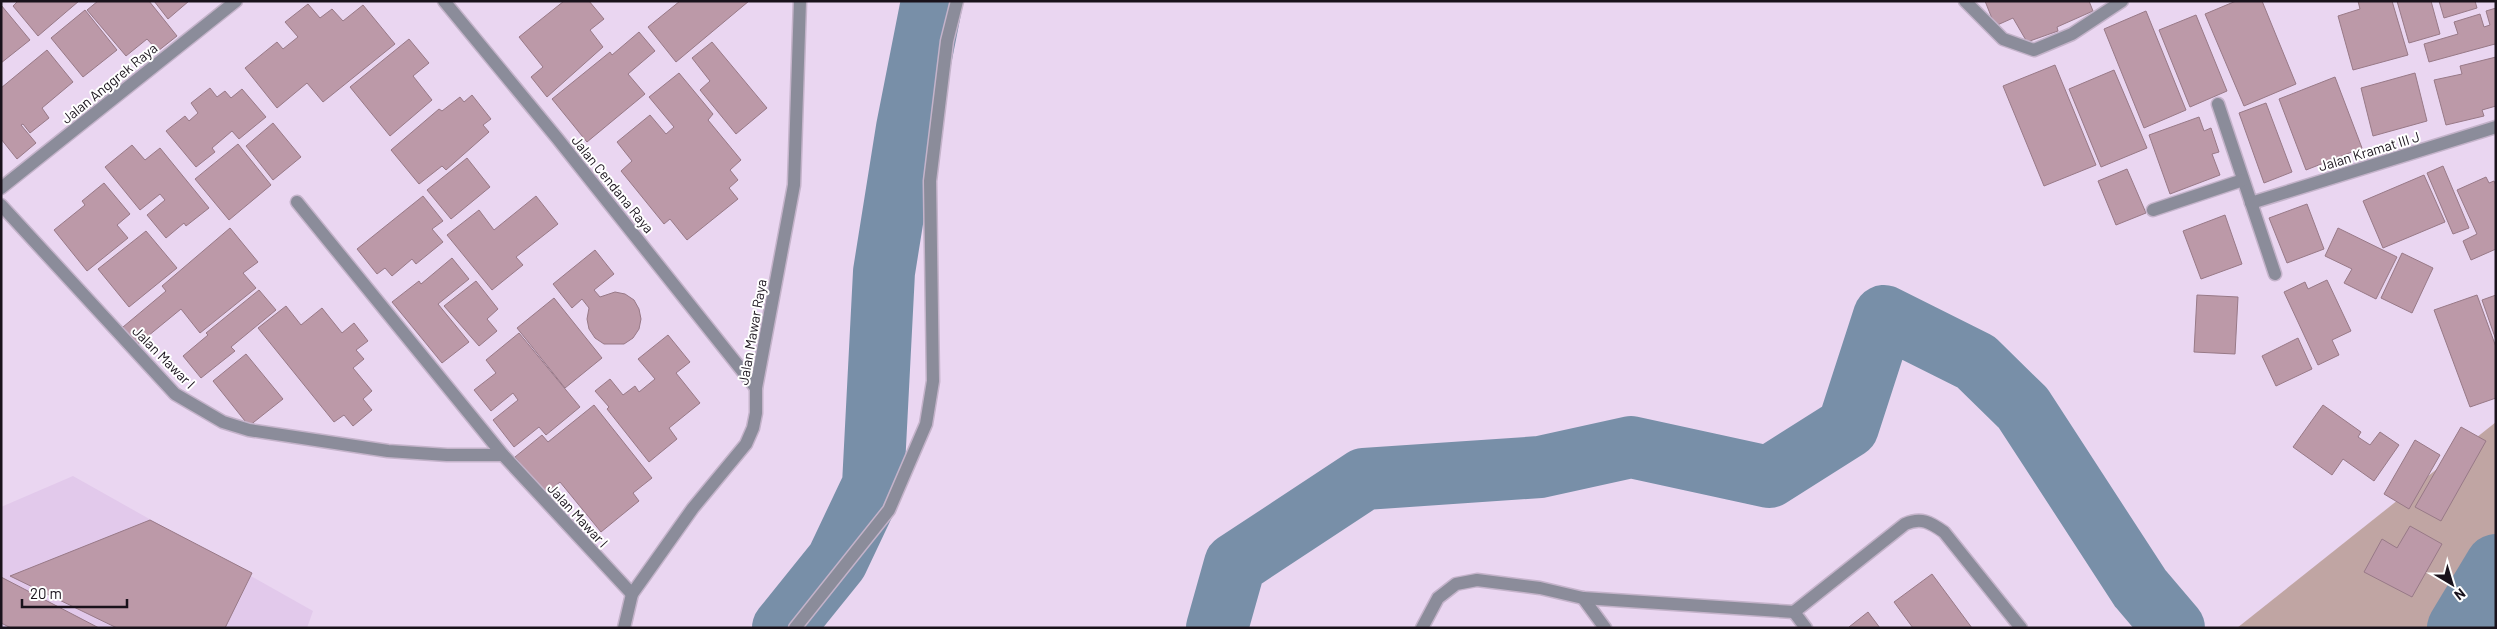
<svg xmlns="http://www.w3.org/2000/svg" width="2497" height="629" font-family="Barlow,sans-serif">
<rect width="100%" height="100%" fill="#ead6f1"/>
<polygon fill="#e2c9eb" points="73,476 313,611 307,628 1,628 1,507"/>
<polygon fill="#c0a5a3" points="2496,422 2496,628 2237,628"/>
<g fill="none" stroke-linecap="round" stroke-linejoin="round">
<g stroke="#788fa8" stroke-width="62">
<polyline points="783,628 837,561 873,485 884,272 907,128 932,1"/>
<polyline points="1217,628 1235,564 1364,479 1540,467 1631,447 1769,477 1848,427 1884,316 1976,362 2023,408 2140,588 2174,628"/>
<polyline points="2458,628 2496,565"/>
</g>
</g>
<g fill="#bc99a8" stroke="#987987">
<polygon points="18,1 79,1 38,36 13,6"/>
<polygon points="98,1 149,1 177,36 158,51 147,39 126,56 87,10"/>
<polygon points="154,1 189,1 168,19"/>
<polygon points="564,1 589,1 604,19 590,30 603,47 547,97 531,77 543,67 519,37"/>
<polygon points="680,1 749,1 676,62 648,27"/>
<polygon points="1985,1 2089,1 2093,11 2057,27 2058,31 2027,42 2013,18 1995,26"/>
<polygon points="2236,1 2262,1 2296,84 2244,106 2205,14"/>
<polygon points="2358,1 2392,1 2408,55 2353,70 2338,16 2360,9"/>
<polygon points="2397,1 2431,1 2440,34 2409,43"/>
<polygon points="2439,1 2475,1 2477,8 2444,18"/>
<polygon points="308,4 320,18 332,9 343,21 363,5 395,44 323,102 307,83 277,108 245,68 277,42 283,49 298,37 285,22"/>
<polygon points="1,5 30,40 1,63"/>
<polygon points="2496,8 2496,48 2495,44 2429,62 2424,44 2458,34 2454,22 2480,14 2484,27 2490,25 2486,11"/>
<polygon points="85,10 117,50 83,77 51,38"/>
<polygon points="2146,11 2186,110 2144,128 2104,29"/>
<polygon points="2196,15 2227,91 2190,107 2159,30"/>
<polygon points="639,32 655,51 628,74 645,94 587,142 552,99 610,52 612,55"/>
<polygon points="409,39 429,63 413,76 432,100 390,136 350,87"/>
<polygon points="712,42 767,108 736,134 700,90 710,81 692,58"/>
<polygon points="47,50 73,82 42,108 49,118 30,133 23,124 21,125 36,143 17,159 1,139 1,88"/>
<polygon points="2496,57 2496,106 2482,110 2484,116 2446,125 2434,80 2462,74 2460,66"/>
<polygon points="2055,65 2096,165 2044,186 2003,86"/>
<polygon points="2114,70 2147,148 2101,167 2069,89"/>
<polygon points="679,73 713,114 708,120 741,160 730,170 738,180 729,188 738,199 687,240 670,219 664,224 621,171 632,161 617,142 650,115 666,134 674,127 649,97"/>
<polygon points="2415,73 2427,121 2373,136 2361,88"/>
<polygon points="2335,77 2362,148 2306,170 2279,99"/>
<polygon points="210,88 217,97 225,91 231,98 242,89 266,117 239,139 232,131 212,148 215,152 196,167 166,131 185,116 189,121 198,113 191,103"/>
<polygon points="472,95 491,119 483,125 489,132 446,170 442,166 419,184 391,150 439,109 442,111 460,97 464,102"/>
<polygon points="2266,103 2292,172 2264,183 2239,113"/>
<polygon points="2199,117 2204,131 2211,128 2219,152 2212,154 2220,175 2170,194 2149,135"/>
<polygon points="273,123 301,157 273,180 246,146"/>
<polygon points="238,144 271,185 229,220 195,179"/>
<polygon points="132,145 145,160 160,148 209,208 186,226 184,223 166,238 147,215 165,200 160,194 140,210 105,167"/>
<polygon points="467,158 490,187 451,219 427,190"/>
<polygon points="2443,166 2469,228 2453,234 2427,173"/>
<polygon points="2127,169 2146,213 2116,225 2098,181"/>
<polygon points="2424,175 2445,222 2383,248 2363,201"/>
<polygon points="2486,177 2489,183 2494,181 2496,186 2496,249 2471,260 2463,241 2477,234 2457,190"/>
<polygon points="104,183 130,214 117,225 128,238 87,271 54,230 85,205 82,201"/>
<polygon points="423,196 443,221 432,229 443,242 416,264 412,259 392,276 385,268 377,274 357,249"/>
<polygon points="536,196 558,224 516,257 523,265 492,290 447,235 479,210 494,230"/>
<polygon points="2307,204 2324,249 2287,263 2269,218"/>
<polygon points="2225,215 2242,264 2201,279 2183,231"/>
<polygon points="230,228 258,262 243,273 256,288 200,333 181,309 137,345 123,327 166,291 162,286"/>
<polygon points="2338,228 2397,257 2376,299 2344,283 2352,269 2325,256"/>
<polygon points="146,231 177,268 129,307 98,269"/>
<polygon points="595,250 614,274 594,290 600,297 615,292 625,294 634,300 639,309 641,319 639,329 633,338 624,344 604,344 595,338 589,329 587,319 589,308 582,299 572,308 553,284"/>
<polygon points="2402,253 2433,268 2412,313 2381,298"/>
<polygon points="452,258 469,279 438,304 469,342 442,363 392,302 419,281 421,284"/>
<polygon points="2327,280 2351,331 2332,340 2339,355 2318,365 2284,292 2305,282 2308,289"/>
<polygon points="476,281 498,309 487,319 497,331 479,346 444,306"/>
<polygon points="259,290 276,310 231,347 235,351 201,378 183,356 208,335 206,333"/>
<polygon points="2197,295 2238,297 2235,354 2194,352"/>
<polygon points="2477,295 2496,347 2496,398 2470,407 2434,310"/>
<polygon points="2496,295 2496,340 2482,300"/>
<polygon points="554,298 602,358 565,388 517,328"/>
<polygon points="286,306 301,325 322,308 342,333 354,323 368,341 356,350 364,359 353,368 372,391 363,399 372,410 353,426 344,415 334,422 258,328"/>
<polygon points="519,333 580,407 546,435 539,427 514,447 493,420 518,400 513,393 491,411 474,390 496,373 486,360"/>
<polygon points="668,335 690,362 676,373 700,403 669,428 677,439 649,462 607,409 609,407 595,391 610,379 623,395 635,386 639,392 655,379 638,359"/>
<polygon points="2298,338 2312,369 2276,386 2262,356"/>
<polygon points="246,354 283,399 249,426 213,381"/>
<polygon points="594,405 652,478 633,493 639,501 601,532 560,482 545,494 515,457 542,435 548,442"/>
<polygon points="2323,405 2361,432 2358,437 2370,445 2380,432 2399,445 2374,481 2343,459 2332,475 2293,447"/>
<polygon points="2461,427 2486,441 2441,521 2415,507"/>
<polygon points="2415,440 2440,455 2409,509 2384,494"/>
<polygon points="150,520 252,573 225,628 117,628 10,576"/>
<polygon points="2410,526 2442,544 2412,597 2364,572 2382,539 2397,548"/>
<polygon points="1932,574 1972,628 1913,628 1894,602"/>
<polygon points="1,577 99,628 11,628 1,623"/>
<polygon points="1868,612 1880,628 1850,628 1849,627"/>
</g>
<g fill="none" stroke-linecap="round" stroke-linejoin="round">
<g stroke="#c4b3ca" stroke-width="15">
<g id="minor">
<polyline points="444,1 557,138 756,388"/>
<polyline points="1965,1 2003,39 2034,50 2072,34 2122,1"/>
<polyline points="2218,104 2275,274"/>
<polyline points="1,188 236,1"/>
<polyline points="297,202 503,455 632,594"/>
<polyline points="2251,203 2496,127"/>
<polyline points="1,205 175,394 223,422 249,430 388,451 447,455 503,455"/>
<polyline points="2153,210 2243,180"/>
<polyline points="1583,598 1605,628"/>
<polyline points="1794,612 1806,628"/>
<polyline points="624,628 632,594 693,508 746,444 753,428 756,413 756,388 794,185 800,1"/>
<polyline points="795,628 889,510 926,424 933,381 930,181 947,41 957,1"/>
<path d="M1422,628L1438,598L1456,584L1477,580L1540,588L1583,598L1794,612L1905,524C1921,517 1930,522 1944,532L2021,628"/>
</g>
</g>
<use href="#minor" stroke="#8b8c9a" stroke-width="12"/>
</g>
<g text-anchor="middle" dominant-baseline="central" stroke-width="4" stroke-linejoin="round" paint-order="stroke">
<g font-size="14" fill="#19121b" stroke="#fff">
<text transform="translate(109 83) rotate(-39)">Jalan Anggrek Raya</text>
<text transform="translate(2369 151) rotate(-17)">Jalan Kramat III J</text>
<text transform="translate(613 184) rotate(51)">Jalan Cendana Raya</text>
<text transform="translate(752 332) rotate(-80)">Jalan Mawar Raya</text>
<text transform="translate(164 357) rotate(45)">Jalan Mawar I</text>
<text transform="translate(578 515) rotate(47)">Jalan Mawar I</text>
</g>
</g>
<rect width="2497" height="629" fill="none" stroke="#19121b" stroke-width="5"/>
<g transform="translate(2452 584) rotate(142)" stroke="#ffffff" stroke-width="4" paint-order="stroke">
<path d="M0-4L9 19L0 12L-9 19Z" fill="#19121b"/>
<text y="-8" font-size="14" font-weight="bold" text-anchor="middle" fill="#19121b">N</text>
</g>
<path d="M22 599v8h105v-8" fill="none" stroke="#19121b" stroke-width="2.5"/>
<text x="30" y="599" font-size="15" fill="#19121b" stroke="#ffffff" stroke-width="4" paint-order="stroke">20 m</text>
</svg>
